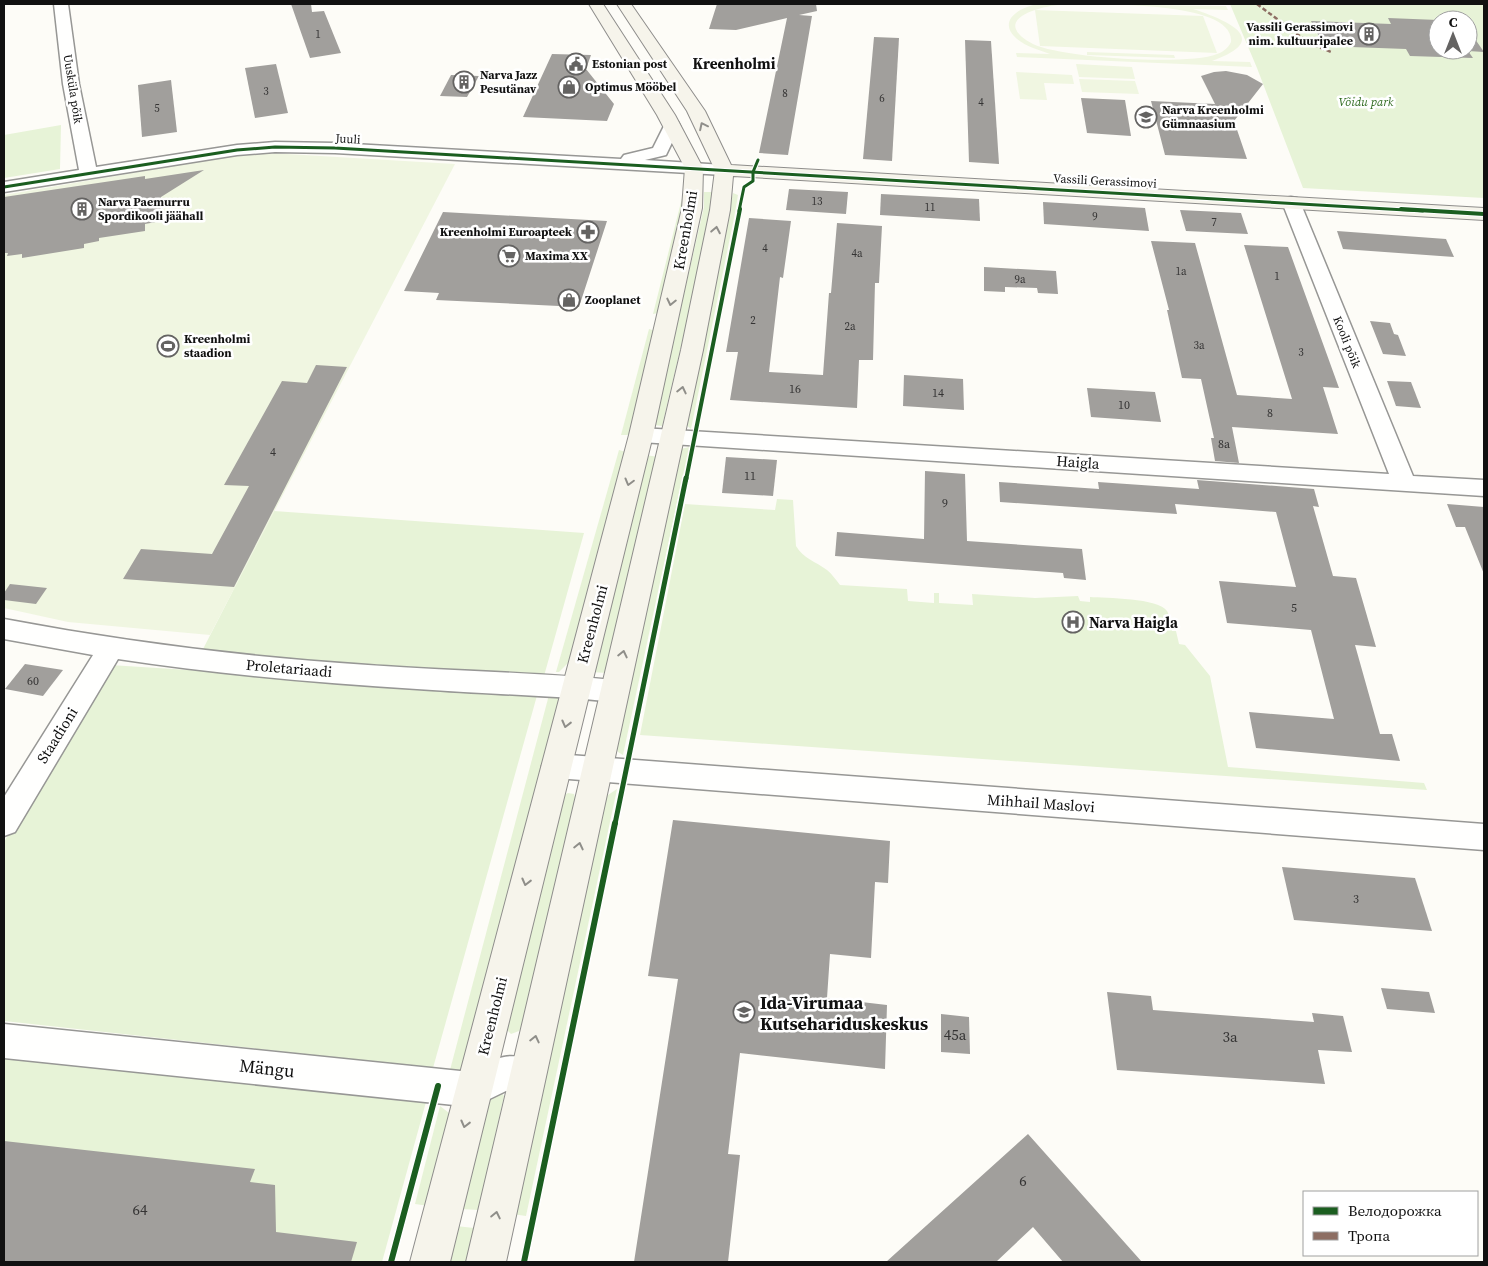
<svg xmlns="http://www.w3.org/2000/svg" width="1488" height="1266" font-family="'Source Serif 4',serif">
<rect width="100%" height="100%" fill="#fdfcf7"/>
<g fill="#e7f3d7" fill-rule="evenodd">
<path d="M1230,4H1484V198L1303,188L1257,68ZM1438,20H1468V50H1438Z"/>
<polygon points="61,125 60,169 4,178 4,135"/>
<polygon points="704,192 713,192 714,207 662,426 654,425 704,207"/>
<polygon points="687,193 658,313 653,314 682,198 684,194"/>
<polygon points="733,193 738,195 734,218 691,429 685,424 685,418"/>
<polygon points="649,329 656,331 629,435 621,435"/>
<polygon points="689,447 623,755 618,752 614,741 681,449"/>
<polygon points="619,450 626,452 570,661 559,672 556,672"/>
<polygon points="645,455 659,457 606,673 592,672"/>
<path d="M777,499L793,500L796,546C804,559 815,561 827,570C832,574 836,580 840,585L907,589L908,601L934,603V593H939V603L973,605L972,594L1035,598L1078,596L1080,601L1090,602V597C1105,598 1159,598 1167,611C1170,616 1170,625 1172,631H1176L1179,644L1185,645L1210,676L1228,767L1424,783L1427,790L640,735L685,504L775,510Z"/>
<polygon points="274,511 584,533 544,676 463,676 202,651"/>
<polygon points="110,665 538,692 433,1068 4,1021 4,842"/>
<polygon points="550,691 560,697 462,1072 450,1070"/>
<polygon points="617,789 526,1216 512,1214 602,799"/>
<polygon points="568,793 574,794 575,798 523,1024 519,1031 511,1034 506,1029 564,795"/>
<polygon points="4,1054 426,1102 382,1262 4,1262"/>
<polygon points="500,1090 504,1096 479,1210 461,1209 487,1096"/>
<polygon points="440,1106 449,1113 448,1127 429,1206 415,1204"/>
<polygon points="456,1226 474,1228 466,1262 448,1262"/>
</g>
<g fill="#f0f6e1">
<path d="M1038,4H1070C1047,4 985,18 1033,44C1061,58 1188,66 1217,54C1223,52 1228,48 1231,42C1235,0 1099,5 1071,4L1226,6L1228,10L1193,9C1226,20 1274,39 1212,61L1250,62L1252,67L1017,57L1016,53L1050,54C1039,50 1027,47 1017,39C996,21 1020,7 1038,4Z"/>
<polygon points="1035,10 1203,16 1217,53 1040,46"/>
<polygon points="1087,52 1174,55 1175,58 1087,55"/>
<polygon points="1076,64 1132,67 1135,79 1079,77"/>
<polygon points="1016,72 1072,75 1074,84 1044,83 1047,100 1020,99"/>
<polygon points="1079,79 1135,81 1139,94 1082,92"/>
<polygon points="270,153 455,164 210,635 68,622 4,608 4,195 238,155"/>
</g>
<g fill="#a19f9c">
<polygon points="291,4 311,4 312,12 324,11 341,53 310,58"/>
<polygon points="717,4 816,4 817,11 799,15 812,16 788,155 759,153 787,18 736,30 709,29"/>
<polygon points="1388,18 1438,20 1438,50 1468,50 1468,29 1484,52 1468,51 1473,58 1410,56 1406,49 1324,46 1311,21 1391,24"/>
<polygon points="874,37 899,38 892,161 863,159"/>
<polygon points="965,40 991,41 999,164 969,162"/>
<polygon points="552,54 591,55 586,69 614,104 607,121 523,117"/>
<polygon points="276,64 288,113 255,118 245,68"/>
<polygon points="1226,71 1247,75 1263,84 1234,121 1247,159 1165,155 1151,101 1215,104 1201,76 1214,72"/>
<polygon points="451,75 479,76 467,97 440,96"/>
<polygon points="171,80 177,132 142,137 138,85"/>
<polygon points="1081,98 1125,100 1131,136 1087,133"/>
<polygon points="204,170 161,197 161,221 145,224 145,231 99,238 99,241 84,244 84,248 22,258 22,254 7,256 8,253 4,253 4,197 145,176 145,179"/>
<polygon points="789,189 848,192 846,214 786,210"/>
<polygon points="881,194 979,199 980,221 880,215"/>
<polygon points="1043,202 1145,208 1149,231 1044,224"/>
<polygon points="1180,210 1241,213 1248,234 1186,231"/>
<polygon points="443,212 607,221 579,307 436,300 439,293 404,291"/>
<polygon points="749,218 791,221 783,278 780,277 769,372 823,375 829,293 831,293 837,223 882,226 879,283 875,283 873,360 859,360 857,408 730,400 738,352 726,352"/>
<polygon points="1337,231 1446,239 1454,257 1343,249"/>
<polygon points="1151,241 1195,243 1237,395 1292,399 1244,245 1288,247 1339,388 1323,387 1338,434 1232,427 1239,463 1215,461 1211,438 1214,438 1201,379 1182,378 1167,310 1169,310"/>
<polygon points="984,267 1056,271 1058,294 1038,293 1037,288 1005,287 1005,292 984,291"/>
<polygon points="1370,321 1390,323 1394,334 1398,335 1406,356 1383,354"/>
<polygon points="316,365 347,367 234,587 123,579 141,549 212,554 249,486 224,485 282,381 307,383"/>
<polygon points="904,375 963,379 964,410 903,406"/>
<polygon points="1387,381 1411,382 1421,408 1396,406"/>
<polygon points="1087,388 1155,392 1161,422 1091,417"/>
<polygon points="726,457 777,460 773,496 722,493"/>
<polygon points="925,471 965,474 967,541 1082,549 1086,580 1064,578 1063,573 835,556 837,532 924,539"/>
<polygon points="1197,480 1314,489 1319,507 1313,506 1333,576 1356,578 1376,647 1355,645 1380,734 1392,734 1400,761 1256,748 1249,712 1334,719 1311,630 1227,623 1219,581 1296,587 1276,512 1175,504 1177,514 1000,502 999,482 1099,489 1098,482 1199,489"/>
<polygon points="1447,504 1484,507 1484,574 1465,527 1456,527"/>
<polygon points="10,584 47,588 36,604 4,600 4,593"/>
<polygon points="25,664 63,670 43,696 5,689"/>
<polygon points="673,820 890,841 888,883 875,882 871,958 830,954 827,998 887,1005 885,1069 740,1053 728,1154 740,1155 728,1262 634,1262 678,979 648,976"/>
<polygon points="1282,867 1415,878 1432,931 1294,920"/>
<polygon points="1381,988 1429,992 1435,1013 1387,1009"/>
<polygon points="1107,992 1151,996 1153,1010 1314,1022 1312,1013 1343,1016 1352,1052 1318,1050 1325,1084 1117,1070"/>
<polygon points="941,1014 969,1017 970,1054 941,1052"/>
<polygon points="1028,1134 1142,1262 1063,1262 1033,1227 996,1262 886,1262"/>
<polygon points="4,1141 255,1169 250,1182 275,1185 276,1232 357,1242 351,1262 4,1262"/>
</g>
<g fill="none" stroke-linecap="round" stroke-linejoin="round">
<g stroke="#979795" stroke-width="3">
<g id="street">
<polygon points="54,4 68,4 79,84 96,167 237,145 275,142 335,143 621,159 624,155 653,148 666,122 678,122 680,126 666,155 645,160 724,165 730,166 733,170 730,174 724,175 335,153 275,152 237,155 4,192 4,182 79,170 63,84"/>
<polygon points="1291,197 1297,198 1300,202 1413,476 1484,480 1484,496 641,442 633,440 630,435 633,430 641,428 1389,474 1282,202 1285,198"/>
<path d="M4,619C125,642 246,657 368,665C450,671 532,672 614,680L624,683L628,691L624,699L614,702C548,695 483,694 417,689C317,683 217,674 118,659L15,832L4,836V797L93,655L4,639Z"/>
<polygon points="556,754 1484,824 1484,850 556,778 546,774 542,766 546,758"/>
<path d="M4,1024L470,1072C497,1057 509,1050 539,1063L544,1075L539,1087L527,1092L506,1091L473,1107L4,1058Z"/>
</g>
</g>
<g stroke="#8e8d8b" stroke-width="2">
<g id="secondary">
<polygon points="589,4 603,4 675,115 703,168 702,208 653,435 450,1262 410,1262 629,435 682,208 685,168 657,115"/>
<polygon points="617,4 631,4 705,111 731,165 1484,208 1484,220 733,176 730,210 703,350 506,1262 466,1262 681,350 710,210 715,170 687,111"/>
</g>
</g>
<use href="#street" fill="#fffffe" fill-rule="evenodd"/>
<use href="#secondary" fill="#f6f4eb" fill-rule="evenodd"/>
<polyline stroke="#8d6e63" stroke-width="2.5" stroke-dasharray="4.5 2.5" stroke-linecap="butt" points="1257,4 1309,43 1331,52"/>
<g stroke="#fff" stroke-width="5">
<g id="cycleway-far3">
<polyline points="4,187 237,150 275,147 335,148 1423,211"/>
<polyline points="739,211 744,187 753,181 753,172 758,160"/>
</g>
</g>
<g stroke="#fff" stroke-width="6">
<g id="cycleway-far2">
<polyline points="1401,209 1484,214"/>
<polyline points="686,480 740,209"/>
</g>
</g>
<g stroke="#fff" stroke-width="8">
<polyline id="cycleway-far1" points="615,824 686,478"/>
</g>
<g stroke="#fff" stroke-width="9">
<g id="cycleway">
<polyline points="391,1262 438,1086"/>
<polyline points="524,1262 615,823"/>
</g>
</g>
<use href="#cycleway-far3" stroke="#1b5e20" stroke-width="3"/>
<use href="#cycleway-far2" stroke="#1b5e20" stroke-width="4"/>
<use href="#cycleway-far1" stroke="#1b5e20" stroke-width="5"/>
<use href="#cycleway" stroke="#1b5e20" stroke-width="6"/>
</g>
<defs><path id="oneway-chevron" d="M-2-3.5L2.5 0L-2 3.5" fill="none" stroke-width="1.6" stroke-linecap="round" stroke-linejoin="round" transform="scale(1.25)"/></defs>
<g stroke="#8f8e89">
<use href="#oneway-chevron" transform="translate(703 126) rotate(-116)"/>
<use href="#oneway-chevron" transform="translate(716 230) rotate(-79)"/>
<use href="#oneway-chevron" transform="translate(671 302) rotate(103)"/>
<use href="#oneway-chevron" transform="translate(682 390) rotate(-77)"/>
<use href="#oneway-chevron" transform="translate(629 482) rotate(105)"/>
<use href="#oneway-chevron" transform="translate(623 654) rotate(-77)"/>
<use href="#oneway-chevron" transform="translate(566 724) rotate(104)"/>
<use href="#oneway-chevron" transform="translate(579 846) rotate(-77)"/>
<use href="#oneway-chevron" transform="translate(526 882) rotate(104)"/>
<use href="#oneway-chevron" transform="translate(535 1039) rotate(-77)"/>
<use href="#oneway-chevron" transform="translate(465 1124) rotate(104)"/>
<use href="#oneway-chevron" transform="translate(496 1215) rotate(-78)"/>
</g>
<defs>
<g id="building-ring" transform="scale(1.125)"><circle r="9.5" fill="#fff" stroke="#646362" stroke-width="1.5"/><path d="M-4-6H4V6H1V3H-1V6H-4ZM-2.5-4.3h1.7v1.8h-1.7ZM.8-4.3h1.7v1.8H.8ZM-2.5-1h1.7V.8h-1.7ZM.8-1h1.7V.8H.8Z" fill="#646362"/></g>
<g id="civic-ring" transform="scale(1.125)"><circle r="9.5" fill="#fff" stroke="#646362" stroke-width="1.5"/><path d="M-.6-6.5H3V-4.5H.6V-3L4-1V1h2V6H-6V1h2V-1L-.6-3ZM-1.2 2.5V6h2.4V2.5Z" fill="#646362"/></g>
<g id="shop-ring" transform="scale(1.125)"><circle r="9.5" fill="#fff" stroke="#646362" stroke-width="1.5"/><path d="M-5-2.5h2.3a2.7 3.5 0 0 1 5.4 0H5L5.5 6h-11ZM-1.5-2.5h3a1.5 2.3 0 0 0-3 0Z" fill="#646362"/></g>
<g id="school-ring" transform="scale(1.125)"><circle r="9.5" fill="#fff" stroke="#646362" stroke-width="1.5"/><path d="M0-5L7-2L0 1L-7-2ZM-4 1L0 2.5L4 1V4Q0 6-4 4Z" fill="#646362"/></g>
<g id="pharmacy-ring" transform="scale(1.125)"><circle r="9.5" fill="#fff" stroke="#646362" stroke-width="1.5"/><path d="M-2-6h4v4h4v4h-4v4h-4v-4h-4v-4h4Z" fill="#646362"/></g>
<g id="supermarket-ring" transform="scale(1.125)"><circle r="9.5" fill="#fff" stroke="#646362" stroke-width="1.5"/><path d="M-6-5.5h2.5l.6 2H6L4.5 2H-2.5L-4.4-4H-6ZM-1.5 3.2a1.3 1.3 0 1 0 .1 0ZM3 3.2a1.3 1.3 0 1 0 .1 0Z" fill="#646362"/></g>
<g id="stadium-ring" transform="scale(1.125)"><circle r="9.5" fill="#fff" stroke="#646362" stroke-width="1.5"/><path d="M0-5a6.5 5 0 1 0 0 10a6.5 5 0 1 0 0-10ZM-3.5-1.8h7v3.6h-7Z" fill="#646362"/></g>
<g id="hospital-ring" transform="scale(1.125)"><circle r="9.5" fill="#fff" stroke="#646362" stroke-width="1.5"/><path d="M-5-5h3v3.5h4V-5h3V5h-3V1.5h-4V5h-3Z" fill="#646362"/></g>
</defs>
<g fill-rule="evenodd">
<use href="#building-ring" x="1369" y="34"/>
<use href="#civic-ring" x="576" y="64"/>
<use href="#building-ring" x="464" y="82"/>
<use href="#shop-ring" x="569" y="87"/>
<use href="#school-ring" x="1146" y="117"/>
<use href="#building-ring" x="82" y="209"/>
<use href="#pharmacy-ring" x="588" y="232"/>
<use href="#supermarket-ring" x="509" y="256"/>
<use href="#shop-ring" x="569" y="300"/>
<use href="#stadium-ring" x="168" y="346"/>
<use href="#hospital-ring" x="1073" y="622"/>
<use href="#school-ring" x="744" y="1012"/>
</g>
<g text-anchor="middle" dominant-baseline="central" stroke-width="5" stroke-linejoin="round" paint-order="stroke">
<g font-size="11" fill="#353434">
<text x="318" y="34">1</text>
<text x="266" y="91">3</text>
<text x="785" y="93">8</text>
<text x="882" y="98">6</text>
<text x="981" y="102">4</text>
<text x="157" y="108">5</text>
<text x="817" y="201">13</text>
<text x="930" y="207">11</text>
<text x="1095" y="216">9</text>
<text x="1214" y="222">7</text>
<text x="765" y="248">4</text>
<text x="857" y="253">4a</text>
<text x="1181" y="271">1a</text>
<text x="1277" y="276">1</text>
<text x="1020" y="279">9a</text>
<text x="753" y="320">2</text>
<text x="850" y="326">2a</text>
<text x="1199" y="345">3a</text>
<text x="1301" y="352">3</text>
</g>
<g font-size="12" font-weight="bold" fill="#111" stroke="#fff" text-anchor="start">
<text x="1353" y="27" text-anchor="end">Vassili Gerassimovi<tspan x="1353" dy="14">nim. kultuuripalee</tspan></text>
<text x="592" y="64">Estonian post</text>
<text x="480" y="75">Narva Jazz<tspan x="480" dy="14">Pesutänav</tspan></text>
<text x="585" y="87">Optimus Mööbel</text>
<text x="1162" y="110">Narva Kreenholmi<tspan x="1162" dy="14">Gümnaasium</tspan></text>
<text x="98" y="202">Narva Paemurru<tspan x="98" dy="14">Spordikooli jäähall</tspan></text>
<text x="572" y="232" text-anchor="end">Kreenholmi Euroapteek</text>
<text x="525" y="256">Maxima XX</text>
<text x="585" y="300">Zooplanet</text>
<text x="184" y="339">Kreenholmi<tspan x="184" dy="14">staadion</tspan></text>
</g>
<g font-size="12" fill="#111" stroke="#fff">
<text transform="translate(73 89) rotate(81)">Uusküla põik</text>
<text transform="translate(348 139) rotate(3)">Juuli</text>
<text transform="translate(1105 181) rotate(3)">Vassili Gerassimovi</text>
<text transform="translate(1347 342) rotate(68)">Kooli põik</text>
</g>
<g font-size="12" font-style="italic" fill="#2f6b1f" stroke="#fff">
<text x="1366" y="102">Võidu park</text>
</g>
<g font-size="12" fill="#353434">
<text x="795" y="389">16</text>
<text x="938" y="393">14</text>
<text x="1124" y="405">10</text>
<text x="1270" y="413">8</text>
<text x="1224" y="444">8a</text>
<text x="273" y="452">4</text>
<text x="750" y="476">11</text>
<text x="945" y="503">9</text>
<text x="1294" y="608">5</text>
<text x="33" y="681">60</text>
<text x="1356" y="899">3</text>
</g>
<g font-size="15" font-weight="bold" fill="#111" stroke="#fff">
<text x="734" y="63">Kreenholmi</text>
</g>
<g font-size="15" fill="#111" stroke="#fff">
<text transform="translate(685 230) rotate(-80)">Kreenholmi</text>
<text transform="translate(1078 462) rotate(4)">Haigla</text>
<text transform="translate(592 624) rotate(-75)">Kreenholmi</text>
<text transform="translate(289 668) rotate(5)">Proletariaadi</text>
<text transform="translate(57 735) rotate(-58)">Staadioni</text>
<text transform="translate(1041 803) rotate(4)">Mihhail Maslovi</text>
<text transform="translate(492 1016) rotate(-76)">Kreenholmi</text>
</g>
<g font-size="15" font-weight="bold" fill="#111" stroke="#fff" text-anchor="start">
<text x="1089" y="622">Narva Haigla</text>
</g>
<g font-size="15" fill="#353434">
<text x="955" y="1034">45a</text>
<text x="1230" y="1036">3a</text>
<text x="1023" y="1180">6</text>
<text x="140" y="1209">64</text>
</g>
<g font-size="18" font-weight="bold" fill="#111" stroke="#fff" text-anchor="start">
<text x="760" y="1002">Ida-Virumaa<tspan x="760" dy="21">Kutsehariduskeskus</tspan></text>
</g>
<g font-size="18" fill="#111" stroke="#fff">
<text transform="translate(267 1068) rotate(6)">Mängu</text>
</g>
</g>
<rect width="1488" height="1266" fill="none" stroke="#111111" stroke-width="10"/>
<rect x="1303" y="1191" width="175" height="65" fill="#ffffff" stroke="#a0a0a0"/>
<rect x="1313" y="1207" width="25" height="8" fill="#1b5e20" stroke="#a0a0a0"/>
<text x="1348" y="1216" font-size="15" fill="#111111">Велодорожка</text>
<rect x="1313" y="1232" width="25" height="8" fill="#8d6e63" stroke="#a0a0a0"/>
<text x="1348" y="1241" font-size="15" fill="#111111">Тропа</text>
<g transform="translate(1453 35)"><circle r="24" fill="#ffffff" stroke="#a0a0a0"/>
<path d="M0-4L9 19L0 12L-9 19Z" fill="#646362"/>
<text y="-8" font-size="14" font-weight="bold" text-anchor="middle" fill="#111111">С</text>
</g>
</svg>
